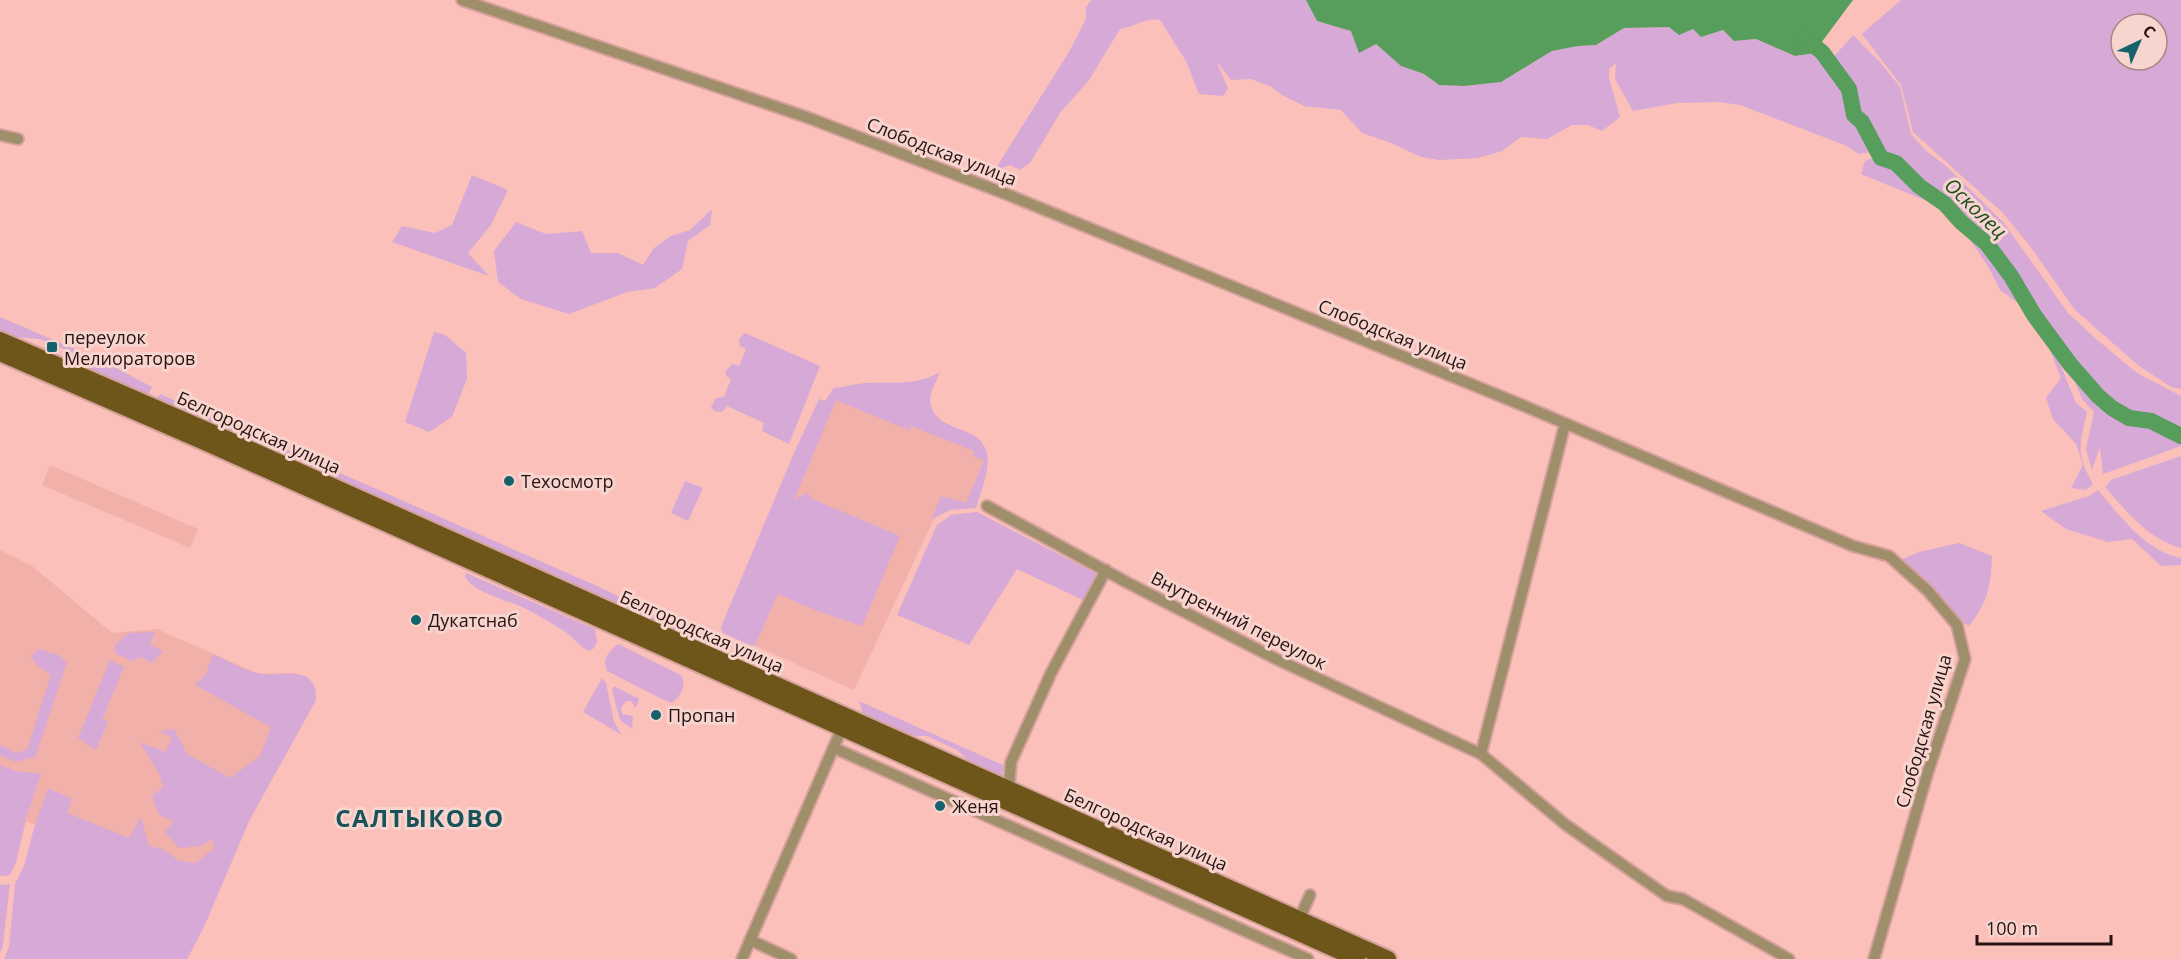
<svg xmlns="http://www.w3.org/2000/svg" width="2181" height="959" font-family="'Open Sans',sans-serif">
<rect width="100%" height="100%" fill="#fac0b9"/>
<g fill="#f1b0a9">
<polygon points="833,391 982,452 986,465 968,507 937,512 854,690 731,635"/>
<polygon points="50,465 198,529 190,548 42,485"/>
<polygon points="0,550 32,566 112,633 157,629 259,674 292,673 307,677 316,689 316,700 249,821 215,900 26,821 16,862 10,875 0,876"/>
</g>
<g fill="#d6a9d7" fill-rule="evenodd">
<path d="M1092,0H1306L1317,21L1351,31L1376,44L1401,66L1424,74L1439,85L1464,86L1501,82L1552,51L1578,46L1596,45L1624,28L1669,27L1693,29L1701,37L1723,30L1734,41L1756,39L1795,56L1820,52L1847,90L1852,115L1861,123L1877,151L1859,154L1847,146L1740,105L1719,102L1677,103L1633,111L1615,79L1616,63L1609,69V78L1620,117L1602,131L1588,125H1572L1547,139L1521,137L1502,151L1478,158L1439,160L1421,157L1391,143L1362,133L1341,110L1304,106L1282,95L1272,87L1251,79L1231,80L1216,61L1228,88L1223,96L1199,94L1186,61L1160,20C1147,17 1134,27 1120,29L1089,80L1060,113L1030,163L1020,170L1010,165L994,171L1069,52L1086,19V7Z"/>
<path d="M1901,0H2181V389L2171,387L2138,365L2075,310L2030,246L2003,213L1913,132L1901,85L1862,34ZM2121,24H2157V60H2121Z"/>
<polygon points="1853,35 1879,61 1900,87 1911,134 1926,151 1945,165 2004,223 2068,313 2095,338 2137,373 2181,396 2181,446 2103,474 2100,447 2092,470 2086,449 2094,412 2082,399 2059,344 2037,314 2015,275 1995,247 1947,202 1922,185 1898,160 1887,158 1881,154 1866,123 1855,110 1851,88 1831,60"/>
<path d="M1880,155L1908,178L1916,187L1944,206L1959,223L1985,246L2008,275L2031,316L2044,331L2052,344L2076,403L2087,412C2080,444 2075,453 2093,484L2086,490L2071,488L2083,465L2076,444L2053,419L2046,398L2061,378L2043,332L2022,306L2000,290L1989,268L1965,232L1934,204L1861,174L1865,161Z"/>
<polygon points="472,175 508,190 491,225 468,253 489,276 392,242 402,226 435,233 452,225"/>
<polygon points="712,209 710,225 688,241 682,269 655,288 627,292 569,314 521,299 498,282 494,251 516,222 546,234 582,231 591,253 618,253 643,265 654,248 671,236 690,230"/>
<polygon points="0,317 105,362 152,387 149,393 146,393 89,371 75,354 40,339 16,337 0,330"/>
<polygon points="434,332 445,335 466,353 467,379 452,417 429,432 405,422"/>
<polygon points="745,333 820,366 789,444 762,431 764,423 727,406 722,412 714,411 711,407 716,398 724,397 731,379 726,376 726,371 732,364 739,366 746,349 740,346 739,339"/>
<path d="M940,372C937,380 930,391 930,399C932,435 980,422 987,453C990,470 981,491 976,508L950,510L931,520L941,496L966,503L984,461L973,456L974,451L909,425L911,431L836,400L794,500L807,492L812,499L900,536L862,626L815,610L778,594L755,645L752,646L723,633L721,627L794,453L819,399L825,401L834,388C844,387 855,384 866,383C891,382 918,386 940,372Z"/>
<polygon points="160,394 597,586 704,637 697,642 160,405 157,399"/>
<path d="M2181,456V548C2148,539 2126,511 2105,487L2111,480Z"/>
<polygon points="685,481 703,488 688,521 671,513"/>
<path d="M2098,490C2120,516 2145,551 2181,558V565L2161,566L2132,539L2108,542L2066,529L2041,511L2089,496Z"/>
<polygon points="977,512 1099,575 1083,600 1017,569 969,645 897,615 937,525 951,515"/>
<path d="M1959,543L1992,556C1991,585 1988,602 1969,626L1959,620L1936,591L1904,564L1903,559L1919,552Z"/>
<path d="M466,573L595,629L597,642L593,649L588,651C580,646 574,639 567,633C553,624 537,614 522,607C504,599 475,593 465,577Z"/>
<polygon points="155,632 150,645 163,651 152,663 141,657 132,661 115,653 115,645 129,633"/>
<path d="M618,644L681,675C687,684 680,697 672,703L666,701L607,671C602,659 608,652 618,644Z"/>
<polygon points="38,649 59,655 67,663 35,757 15,762 0,755 0,745 16,753 27,750 51,675 36,664 31,657"/>
<path d="M213,654C228,661 242,669 257,673C279,679 317,661 316,700L249,821L204,927L187,959H4L9,947L15,884L24,866L34,828L48,788L72,799L67,813L129,838L141,817L149,846L163,849L179,861L196,863L214,848L213,839L200,846L179,848L165,832L174,821L159,815L152,796L163,787L160,776L140,742L165,752L172,737L159,732L174,729L187,754L230,778L260,756L271,727L195,685L206,674Z"/>
<polygon points="110,660 124,667 102,719 108,721 96,750 78,738"/>
<polygon points="602,678 606,683 614,722 622,735 583,712"/>
<polygon points="614,686 639,699 636,708 631,701 626,701 621,708 622,714 633,716 632,729 620,720 612,690"/>
<polygon points="859,701 1005,766 1001,777 976,767 957,750 927,736 903,736 864,717"/>
<polygon points="0,765 16,771 41,774 25,821 16,862 10,875 0,876"/>
<polygon points="10,884 3,945 0,954 0,885"/>
</g>
<polygon fill="#579e5d" points="1306,0 1853,0 1821,43 1822,52 1795,56 1756,39 1734,41 1723,30 1701,37 1693,29 1679,35 1669,27 1624,28 1596,45 1578,46 1552,51 1501,82 1464,86 1439,85 1424,74 1401,66 1376,44 1359,53 1351,31 1317,21"/>
<g fill="none" stroke-linecap="round" stroke-linejoin="round">
<polyline stroke="#579e5d" stroke-width="16" points="1804,38 1822,52 1849,89 1854,115 1862,122 1881,158 1896,163 1919,186 1945,204 1961,222 1987,244 2011,276 2034,315 2070,364 2098,396 2112,408 2129,418 2151,421 2181,436"/>
<g stroke="#d4a19b" stroke-width="14">
<g id="minor">
<polyline points="462,0 809,118 1006,194 1522,405 1853,546 1889,556 1928,591 1957,625 1965,659 1926,778 1874,959"/>
<polyline points="0,135 18,139"/>
<polyline points="987,506 1128,583 1276,659 1481,754 1566,825 1667,896 1683,899 1789,959"/>
<polyline points="834,748 1308,959"/>
<polyline points="1481,754 1565,424"/>
<polyline points="1009,788 1011,762 1051,673 1106,570"/>
<polyline points="1299,920 1310,895"/>
<polyline points="750,940 791,959"/>
<polyline points="742,959 842,728"/>
</g>
</g>
<g stroke="#d4a19b" stroke-width="20">
<g id="primary">
<polyline points="0,340 216,434 1388,959"/>
<polyline points="0,353 211,445 1357,959"/>
</g>
</g>
<use href="#minor" stroke="#9e8e6a" stroke-width="10"/>
<use href="#primary" stroke="#6e561b" stroke-width="16"/>
</g>
<g fill="#14626b" stroke="#f8d4cf" stroke-width="2">
<rect x="46" y="341" width="12" height="12" rx="3"/>
<circle cx="509" cy="481" r="6"/>
<circle cx="416" cy="620" r="6"/>
<circle cx="656" cy="715" r="6"/>
<circle cx="940" cy="806" r="6"/>
</g>
<g text-anchor="middle" dominant-baseline="central" stroke-width="6" stroke-linejoin="round" paint-order="stroke">
<g font-size="18" fill="#271311" stroke="#f8d4cf">
<text transform="translate(942 151) rotate(21)">Слободская улица</text>
<text transform="translate(1393 334) rotate(22)">Слободская улица</text>
<text transform="translate(259 432) rotate(24)">Белгородская улица</text>
<text transform="translate(1239 620) rotate(27)">Внутренний переулок</text>
<text transform="translate(702 631) rotate(24)">Белгородская улица</text>
<text transform="translate(1923 731) rotate(-74)">Слободская улица</text>
<text transform="translate(1146 829) rotate(24)">Белгородская улица</text>
</g>
<g font-size="18" fill="#271311" stroke="#f8d4cf" text-anchor="start">
<text x="64" y="337">переулок<tspan x="64" dy="21">Мелиораторов</tspan></text>
<text x="521" y="481">Техосмотр</text>
<text x="428" y="620">Дукатснаб</text>
<text x="668" y="715">Пропан</text>
<text x="952" y="806">Женя</text>
</g>
<g font-size="20" font-style="italic" fill="#1b4d21" stroke="#f8d4cf">
<text transform="translate(1976 208) rotate(44)">Осколец</text>
</g>
<g font-size="24" font-weight="bold" letter-spacing="1.5" fill="#18535a" stroke="#f8d4cf">
<text x="420" y="817">САЛТЫКОВО</text>
</g>
</g>
<g transform="translate(2139 42) rotate(44)"><circle r="28" fill="#f8d4cf" stroke="#a48783" stroke-width="1.5"/>
<path d="M0-4.5L10 22L0 15L-10 22Z" fill="#14626b"/>
<text y="-9" font-size="16" font-weight="bold" text-anchor="middle" fill="#271311">С</text>
</g>
<path d="M1977 935v9h134v-9" fill="none" stroke="#271311" stroke-width="3"/>
<text x="1986" y="935" font-size="18" fill="#271311" stroke="#f8d4cf" stroke-width="4.5" paint-order="stroke">100 m</text>
</svg>
